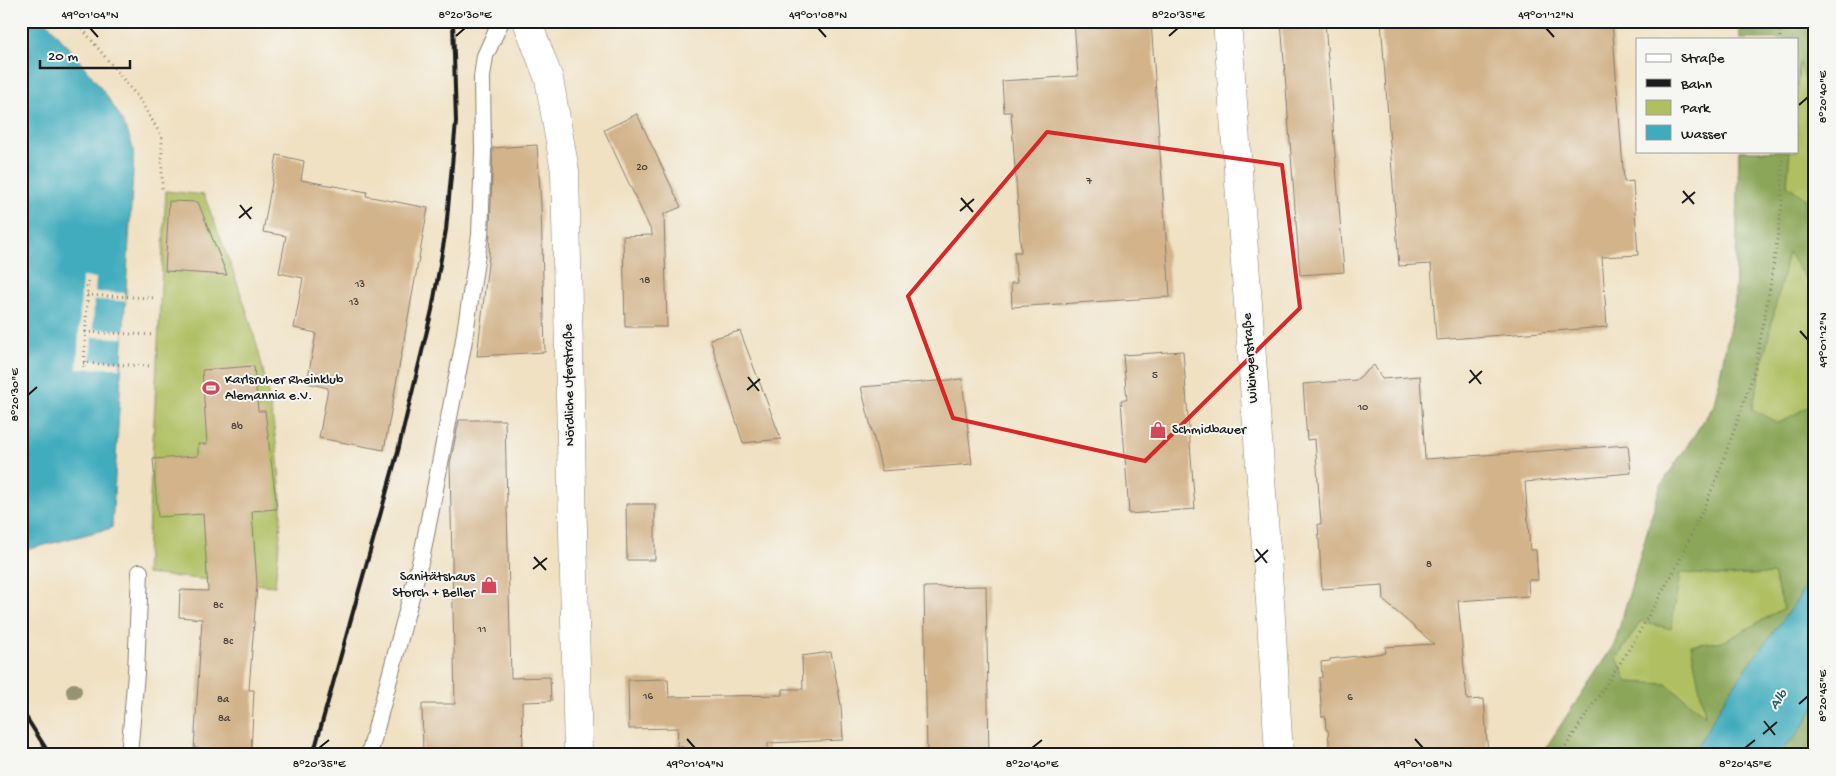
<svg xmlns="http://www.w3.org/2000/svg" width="1836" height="776" font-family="'Gochi Hand',sans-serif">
<rect width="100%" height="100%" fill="#f6f6f2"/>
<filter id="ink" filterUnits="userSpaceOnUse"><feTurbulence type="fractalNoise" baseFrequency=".02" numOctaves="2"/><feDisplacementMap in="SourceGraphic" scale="10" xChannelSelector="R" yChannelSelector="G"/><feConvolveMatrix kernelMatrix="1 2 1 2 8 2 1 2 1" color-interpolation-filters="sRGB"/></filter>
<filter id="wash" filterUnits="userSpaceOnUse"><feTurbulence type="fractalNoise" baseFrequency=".0096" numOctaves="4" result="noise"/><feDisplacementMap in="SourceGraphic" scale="20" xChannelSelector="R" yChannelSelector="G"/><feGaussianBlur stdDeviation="1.12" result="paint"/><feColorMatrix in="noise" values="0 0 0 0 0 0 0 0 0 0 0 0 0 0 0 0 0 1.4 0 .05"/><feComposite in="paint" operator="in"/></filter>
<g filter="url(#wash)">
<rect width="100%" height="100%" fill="#f0e1c3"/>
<g fill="#afbf62" stroke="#666e3f">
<polygon points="1815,21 1815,755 1541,755 1615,643 1660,487 1714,405 1735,301 1739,151 1797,151 1797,39"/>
<path d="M166,191L204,195C216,227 229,259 240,291C264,358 280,439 281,510C281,535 277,561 275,586L146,574Z"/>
</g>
<g fill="#8ba658" stroke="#54613a" fill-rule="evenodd">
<polygon points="1739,21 1815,21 1815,110 1800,62 1797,88 1797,39 1740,39"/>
<path d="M1739,151H1790L1787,185L1815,206V292L1788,252L1752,409L1779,423L1815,403V563L1798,599L1728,693L1693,755H1541L1615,643L1660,487L1714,405L1735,301ZM1680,573L1726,576L1773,574L1784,608L1725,641L1691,645L1705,715L1666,684L1628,682L1617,658L1641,621L1671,629Z"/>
<polygon points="1815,706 1815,733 1803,755 1776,755 1797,735"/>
</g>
<g fill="#3facbd" stroke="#2e646c">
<path d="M21,21H46C73,55 124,107 133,149C134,156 133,165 133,172L112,528L21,551Z"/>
<polygon points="1815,563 1815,706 1797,735 1776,755 1693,755 1728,693 1798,599"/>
</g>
<polygon fill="#f0e1c3" points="82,277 96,278 95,292 125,293 125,301 94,300 93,329 124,330 123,338 92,337 90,360 120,361 120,368 77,369"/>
<g id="blocks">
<g fill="#d2b38a">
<polygon points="1074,21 1151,21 1170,297 1012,307 1011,283 1017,283 1014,252 1021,252 1011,112 1004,112 1002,81 1078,76"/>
<polygon points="1281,21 1325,21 1344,272 1300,275"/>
<polygon points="1381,21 1612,21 1624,182 1633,181 1638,255 1602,257 1607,327 1436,340 1431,264 1399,266"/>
<polygon points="637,114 681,207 664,214 667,327 625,327 623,236 653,235 604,130"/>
<polygon points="537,145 541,206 545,352 477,356 489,256 493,148"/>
<polygon points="277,155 304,161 301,180 367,192 366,196 428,208 384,450 319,438 328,388 307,383 316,333 294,328 303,278 279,273 286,236 263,232"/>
<polygon points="169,201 198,202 227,275 165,271"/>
<polygon points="740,331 781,439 743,443 710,339"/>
<polygon points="1183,351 1195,509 1129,514 1121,400 1127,400 1123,355"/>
<polygon points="1374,365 1382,379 1420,376 1425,459 1628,445 1631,473 1525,482 1530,550 1536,550 1538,580 1528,580 1529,596 1458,601 1467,700 1484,699 1488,755 1330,755 1328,730 1326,730 1325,716 1322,717 1319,678 1322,677 1321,662 1330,661 1330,659 1386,653 1385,647 1434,644 1384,601 1383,585 1322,589 1318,524 1321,524 1315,439 1307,440 1303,384 1356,380"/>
<polygon points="254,366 258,411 265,411 277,509 252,511 257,584 249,690 254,690 251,751 194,748 202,619 179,617 180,590 208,591 203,514 158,517 153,459 198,456 198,444 207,444 202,370"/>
<polygon points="962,379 972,464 882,471 861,387"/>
<polygon points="459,420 505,420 511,678 550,677 551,701 522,702 523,755 423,755 422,704 455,704 450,464"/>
<polygon points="626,504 655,504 655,560 627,560"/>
<polygon points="986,586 989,755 927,755 924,587"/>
<polygon points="831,652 841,705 843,740 768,743 768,755 716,755 716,752 683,753 683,747 677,747 678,728 629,729 628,680 668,679 669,697 783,695 783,689 803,689 802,656"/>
</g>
</g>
</g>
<g filter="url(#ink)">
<use href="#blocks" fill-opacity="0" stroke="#867e70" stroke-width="1"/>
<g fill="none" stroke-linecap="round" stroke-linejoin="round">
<g stroke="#867e70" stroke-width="18">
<g id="lane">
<polyline points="129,755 136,673 140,572"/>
<polyline points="369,755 422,555 463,346 480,235 483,151 482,77 485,56 501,21"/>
</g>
</g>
<g stroke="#867e70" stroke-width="29">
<g id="street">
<polyline points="527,21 549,79 565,171 578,755"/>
<polyline points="1227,21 1270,601 1279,755"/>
</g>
</g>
<g stroke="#867e70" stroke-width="3" stroke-dasharray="1 4" stroke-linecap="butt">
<polyline points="76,21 140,100 162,137 162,190"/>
<polyline points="1779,21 1780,39"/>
<polyline points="87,295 156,298"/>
<polyline points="85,332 154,335"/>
<polyline points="83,363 151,366"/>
<polyline points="84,367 88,279"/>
<polyline points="1560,755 1633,643 1678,564 1714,485 1737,422 1755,369 1771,281 1782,206 1782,151"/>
</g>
<use href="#lane" stroke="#fff" stroke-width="16"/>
<use href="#street" stroke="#fff" stroke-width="28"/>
<g stroke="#1c1c1c" stroke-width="4">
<polyline points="21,709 50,755"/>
<polyline points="21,744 29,755"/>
<polyline points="313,755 398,451 432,310 446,230 456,122 453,21"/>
</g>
</g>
<circle fill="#979474" cx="74" cy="691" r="8"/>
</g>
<path fill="none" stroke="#d62828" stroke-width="4" stroke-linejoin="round" d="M1047,132L1282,165L1300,308L1145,461L953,418L908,296Z"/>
<path fill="none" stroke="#1c1c1c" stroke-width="2" d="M90,28L98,37M818,28L826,37M1546,28L1554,37M456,36L465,28M1169,36L1178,28M1799,105L1808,97M1683,191L1694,204M961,198L973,212M1682,203L1695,192M240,205L251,219M960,211L974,199M239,218L252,207M1800,331L1808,340M1470,370L1481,384M748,377L759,391M1469,383L1482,371M747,390L760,379M28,395L37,387M1256,549L1267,563M534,557L546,570M1255,562L1268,550M533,569L547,558M1799,704L1808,696M1764,721L1775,735M1763,734L1777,722M687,739L695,748M1415,739L1423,748M319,748L329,740M1032,748L1042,740M1745,748L1755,740"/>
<defs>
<g id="stadium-bare" transform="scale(1.35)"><path d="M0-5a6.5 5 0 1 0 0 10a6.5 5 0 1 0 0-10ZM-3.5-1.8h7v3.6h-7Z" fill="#d1495b" stroke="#f6f6f2" stroke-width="2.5" paint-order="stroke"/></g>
<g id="shop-bare" transform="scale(1.35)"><path d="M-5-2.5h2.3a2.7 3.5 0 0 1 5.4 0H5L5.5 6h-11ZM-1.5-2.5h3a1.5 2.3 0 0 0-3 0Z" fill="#d1495b" stroke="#f6f6f2" stroke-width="2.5" paint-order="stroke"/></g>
</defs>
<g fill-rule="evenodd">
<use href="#stadium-bare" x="211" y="388"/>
<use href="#shop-bare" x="1158" y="430"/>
<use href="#shop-bare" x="489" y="585"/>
</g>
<g text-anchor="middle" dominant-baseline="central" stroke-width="4" stroke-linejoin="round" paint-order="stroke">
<g font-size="11" fill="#4a4238">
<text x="642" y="168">20</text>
<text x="1089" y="182">7</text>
<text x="645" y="281">18</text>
<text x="360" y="285">13</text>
<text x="354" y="303">13</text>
<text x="1155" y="376">5</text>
<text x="1363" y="408">10</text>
<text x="237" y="427">8b</text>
<text x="1429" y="565">8</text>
<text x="218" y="606">8c</text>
<text x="482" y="630">11</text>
<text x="228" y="642">8c</text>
<text x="648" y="697">16</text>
<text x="1350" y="698">6</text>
<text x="223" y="700">8a</text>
<text x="224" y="719">8a</text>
</g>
<g font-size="14" fill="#1c1c1c" stroke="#f6f6f2">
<text transform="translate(1251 358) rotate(-94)">Wikingerstraße</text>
<text transform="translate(570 385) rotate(-91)">Nördliche Uferstraße</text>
</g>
<g font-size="14" fill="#1c1c1c" stroke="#f6f6f2" text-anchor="start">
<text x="225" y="380">Karlsruher Rheinklub<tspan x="225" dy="16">Alemannia e.V.</tspan></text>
<text x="1172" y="430">Schmidbauer</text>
<text x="475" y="577" text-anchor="end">Sanitätshaus<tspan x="475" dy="16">Storch + Beller</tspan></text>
</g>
<g font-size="15" font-style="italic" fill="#2c5d64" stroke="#f6f6f2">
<text transform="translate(1779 700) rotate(-54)">Alb</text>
</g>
</g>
<rect width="1836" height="776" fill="none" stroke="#f6f6f2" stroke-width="55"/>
<rect x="1636" y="38" width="162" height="115" fill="#f6f6f2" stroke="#9f9f9c"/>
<rect x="1646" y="54" width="25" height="8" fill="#ffffff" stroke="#9f9f9c"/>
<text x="1681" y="62" font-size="15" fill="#1c1c1c">Straße</text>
<rect x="1646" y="79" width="25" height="8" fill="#1c1c1c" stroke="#9f9f9c"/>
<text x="1681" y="88" font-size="15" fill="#1c1c1c">Bahn</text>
<rect x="1646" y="100" width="25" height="15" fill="#afbf62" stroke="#9f9f9c"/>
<text x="1681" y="112" font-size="15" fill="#1c1c1c">Park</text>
<rect x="1646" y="125" width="25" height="15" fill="#3facbd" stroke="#9f9f9c"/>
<text x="1681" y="138" font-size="15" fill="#1c1c1c">Wasser</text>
<path d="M40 60v8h90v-8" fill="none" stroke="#1c1c1c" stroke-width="2.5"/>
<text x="48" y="60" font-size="15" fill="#1c1c1c" stroke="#f6f6f2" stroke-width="4" paint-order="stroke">20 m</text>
<rect x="28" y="28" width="1780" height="720" fill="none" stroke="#1c1c1c" stroke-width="2"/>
<g font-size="12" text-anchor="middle" fill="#1c1c1c">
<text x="90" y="18">49°01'04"N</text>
<text x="465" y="18">8°20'30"E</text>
<text x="818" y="18">49°01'08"N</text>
<text x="1178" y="18">8°20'35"E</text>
<text x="1546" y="18">49°01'12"N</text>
<text transform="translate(1822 97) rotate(-90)" y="4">8°20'40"E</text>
<text transform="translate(1822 340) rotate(-90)" y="4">49°01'12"N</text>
<text transform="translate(14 395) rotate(-90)" y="4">8°20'30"E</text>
<text transform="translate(1822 696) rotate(-90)" y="4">8°20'45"E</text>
<text x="319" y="767">8°20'35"E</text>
<text x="695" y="767">49°01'04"N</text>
<text x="1032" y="767">8°20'40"E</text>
<text x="1423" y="767">49°01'08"N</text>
<text x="1745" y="767">8°20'45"E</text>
</g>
</svg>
